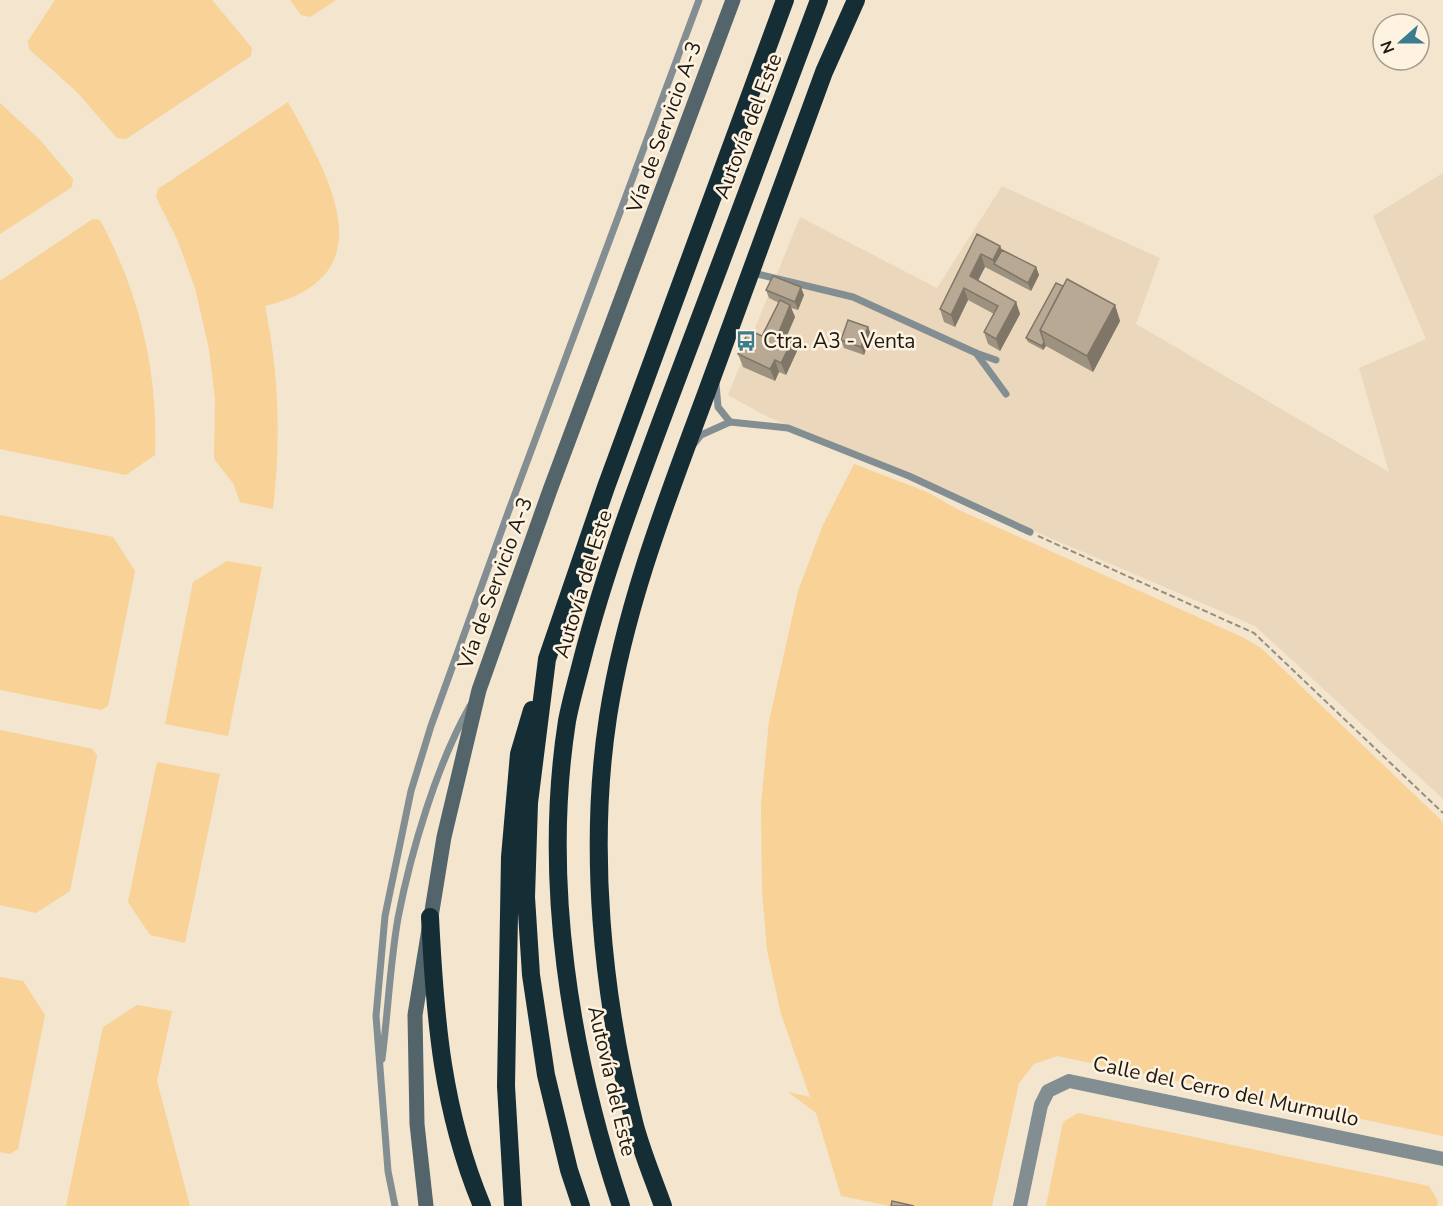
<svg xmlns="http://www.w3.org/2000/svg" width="1443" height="1206" font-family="'Nunito Sans',sans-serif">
<rect width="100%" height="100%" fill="#f3e5ce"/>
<polygon fill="#ebd8bc" points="1443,173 1443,799 1255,626 766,416 728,395 800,217 937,288 1002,186 1160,258 1136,324 1389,472 1359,368 1426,339 1373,216"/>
<g fill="#f8d296">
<polygon points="55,0 212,0 252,48 251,56 126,139 117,138 77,92 29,49 28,41"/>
<polygon points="290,0 336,0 310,17 301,15"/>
<path d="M288,102C329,177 389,276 265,306C279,374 281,440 273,509L240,502L233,483L214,459L215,399L209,349L195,288L177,239L156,197L158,189Z"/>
<polygon points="0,103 40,140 73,179 72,187 0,234"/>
<path d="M93,219L100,220C140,295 158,371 155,455L126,475L0,449V281Z"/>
<polygon points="854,464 927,492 957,509 1242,637 1261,648 1443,822 1443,1136 1057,1056 1034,1064 1019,1083 992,1206 890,1206 841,1196 816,1113 788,1092 810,1097 781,1014 767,950 762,890 761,805 769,721 798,591 823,525"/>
<polygon points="0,515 113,537 135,571 108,706 101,710 0,690"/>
<polygon points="227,561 262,567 228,736 165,724 193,582"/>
<polygon points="0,730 93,749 97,756 70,891 36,913 0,905"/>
<polygon points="157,762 220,774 185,943 150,935 128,902"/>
<polygon points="0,977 23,981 45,1015 18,1149 10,1154 0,1152"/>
<polygon points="137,1005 172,1011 157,1081 190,1206 66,1206 103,1027"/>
<polygon points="1078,1113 1429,1186 1438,1201 1437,1206 1046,1206 1063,1122"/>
</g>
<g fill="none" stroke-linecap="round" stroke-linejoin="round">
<polyline stroke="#978d7d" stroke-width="2" stroke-dasharray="6 3" stroke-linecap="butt" points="1038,536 1254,633 1443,813"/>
<g stroke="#828e92" stroke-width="7">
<polyline points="753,273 853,297 976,353 1006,394"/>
<polyline points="976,353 996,360"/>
<polyline points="716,384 718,407 730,422"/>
<polyline points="693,445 701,435 730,422 788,428 909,476 1030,532"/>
<path d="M382,1059C388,1012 390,964 398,918C411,851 437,764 470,706"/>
<polyline points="395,1206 388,1171 376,1016 385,916 411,791 431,726 509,510 699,0"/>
</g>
<polyline stroke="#828e92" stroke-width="14" points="1020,1206 1041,1105 1048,1091 1069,1081 1443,1159"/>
<polyline stroke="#53646a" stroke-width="15" points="426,1206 417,1124 415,1015 444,837 479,690 550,490 733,0"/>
<g stroke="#152e36" stroke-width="18">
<path d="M430,917C435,1019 442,1110 482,1206"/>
<polyline points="513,1206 506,1086 510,857 519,754 532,710"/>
<polyline points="581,1206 569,1170 546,1075 531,975 526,897 529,803 547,659 606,487 785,0"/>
<path d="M621,1206C570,1053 542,881 567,721C571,700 577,680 582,660C604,574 635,491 666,408C717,272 769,136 819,0"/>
<path d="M663,1206C653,1178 641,1150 634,1122C602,993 588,848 608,717C625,606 667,499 706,394C745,287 785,179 824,72L856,0"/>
</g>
</g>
<g fill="#9d917f">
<polygon points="977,234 1000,246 1002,250 1036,267 1039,275 1031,291 985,267 978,281 1016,302 1020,314 1000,351 988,344 984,332 994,314 968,300 955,327 944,322 940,309"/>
<polygon points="1063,286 1115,305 1120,321 1093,372 1046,346 1043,350 1028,342 1026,338"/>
<polygon points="766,290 804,295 798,310 791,308 795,317 787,336 793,339 797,351 786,375 779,372 775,381 743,367 738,354 762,336 779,303 769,298"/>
<polygon points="868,327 871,335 864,355 844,348 841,340"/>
</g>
<g fill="#807668">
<polygon points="1000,246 1005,258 994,264 993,260"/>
<polygon points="981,254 985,267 974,288 970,276"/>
<polygon points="1036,267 1039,275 1031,291 1028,283"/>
<polygon points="801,287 804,295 798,310 795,302"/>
<polygon points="964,288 968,300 955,327 951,315"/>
<polygon points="1016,302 1020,314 1000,351 996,339"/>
<polygon points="790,305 795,317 783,344 779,332"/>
<polygon points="1115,305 1120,321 1093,372 1087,356"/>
<polygon points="868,327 871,335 864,355 861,347"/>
<polygon points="793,339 797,351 786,375 781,363"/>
<polygon points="1044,342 1046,346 1043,350 1042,346"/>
<polygon points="775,360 779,372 775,381 770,369"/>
</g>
<g fill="#b7a994" stroke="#807668" stroke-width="1.5">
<polygon points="977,234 1000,246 993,260 981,254 970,276 1016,302 996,339 984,332 998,306 964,288 951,315 940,309"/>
<polygon points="1002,250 1036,267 1028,283 994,264"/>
<polygon points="773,276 801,287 795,302 766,290"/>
<polygon points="1067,279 1115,305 1087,356 1040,330"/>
<polygon points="1056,283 1063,286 1040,330 1044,342 1042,346 1026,338"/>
<polygon points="780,300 790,305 779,332 793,339 781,363 775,360 770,369 738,354 749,330 762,336"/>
<polygon points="848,320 868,327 861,347 841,340"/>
<polygon points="892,1201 914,1206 891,1206"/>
</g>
<defs>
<g id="bus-bare" transform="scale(1.62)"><path d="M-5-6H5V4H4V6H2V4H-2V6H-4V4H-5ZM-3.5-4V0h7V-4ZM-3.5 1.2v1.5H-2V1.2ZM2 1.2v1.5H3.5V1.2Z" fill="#3b7c8f" stroke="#fef2e0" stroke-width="2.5" paint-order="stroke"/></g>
</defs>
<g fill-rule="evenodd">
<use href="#bus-bare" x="746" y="341"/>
</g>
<g text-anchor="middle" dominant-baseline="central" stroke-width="5" stroke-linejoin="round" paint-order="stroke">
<g font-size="21" fill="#1e1911" stroke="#fef2e0">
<text transform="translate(748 126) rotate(-69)">Autovía del Este</text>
<text transform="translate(664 127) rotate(-70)">Vía de Servicio A-3</text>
<text transform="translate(495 583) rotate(-70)">Vía de Servicio A-3</text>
<text transform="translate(583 584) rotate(-73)">Autovía del Este</text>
<text transform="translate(612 1081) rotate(77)">Autovía del Este</text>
<text transform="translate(1226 1091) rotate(12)">Calle del Cerro del Murmullo</text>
</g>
<g font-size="21" fill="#1e1911" stroke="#fef2e0" text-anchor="start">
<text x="763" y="341">Ctra. A3 - Venta</text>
</g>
</g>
<g transform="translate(1401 42) rotate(249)"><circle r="28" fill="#fef2e0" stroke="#a49b8d" stroke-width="1.5"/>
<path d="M0-4.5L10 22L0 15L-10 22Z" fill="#3b7c8f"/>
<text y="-9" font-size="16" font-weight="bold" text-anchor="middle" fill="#1e1911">N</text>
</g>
</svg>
